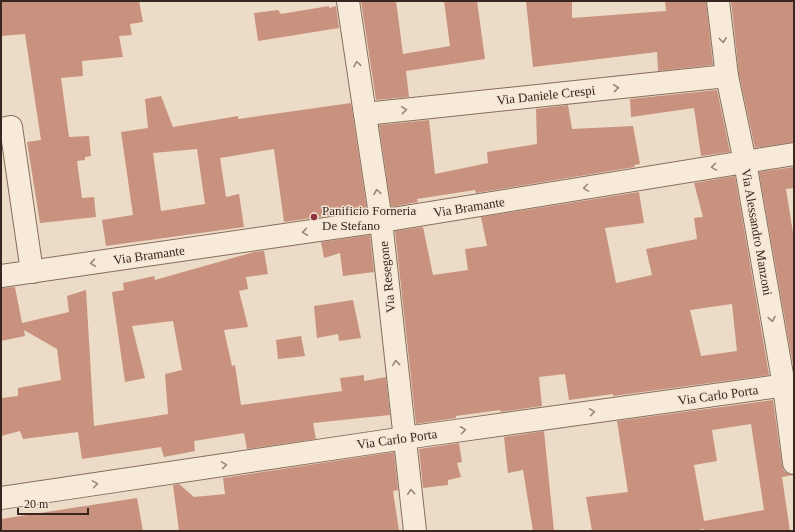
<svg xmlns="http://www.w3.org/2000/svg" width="795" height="532" font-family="'Times New Roman',serif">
<rect width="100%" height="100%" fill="#ecdbc6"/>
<g fill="#c8927e" fill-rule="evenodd">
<polygon points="1,1 139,1 143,22 130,24 132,35 119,36 123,57 82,61 83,76 61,78 69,137 89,136 91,156 85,157 85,160 77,161 82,198 94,197 96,217 40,223 27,142 41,140 25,34 1,36"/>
<polygon points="361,1 396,1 403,54 450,46 444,1 477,1 485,59 406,71 409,97 376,100"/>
<polygon points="526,1 572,1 572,18 666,11 665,1 706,1 713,65 658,71 657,52 533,67"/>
<polygon points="731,1 794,1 794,142 755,148 739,74"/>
<polygon points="329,6 329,8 336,6 339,28 258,41 254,13 278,10 281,14"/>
<polygon points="717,90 730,152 701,156 694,108 631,117 630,99"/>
<path d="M161,96L173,127L238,116V119L351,103L367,210L284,222L274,149L220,158L226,197L239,194L244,227L106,246L102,220L133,215L121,132L148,128L145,99ZM197,149L205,204L161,211L153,153Z"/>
<polygon points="568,105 572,129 633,126 640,164 634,165 635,167 476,193 475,190 417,199 418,202 391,207 379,125 429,120 435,174 488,163 487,152 537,144 536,109"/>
<polygon points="794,167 794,188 786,189 794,239 794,371 759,172"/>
<path d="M735,176L769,375L613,396V394L569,400L565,374L539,377L542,406L501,412L500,410L456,416V418L416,424L395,231L423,227L433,275L468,270L465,249L487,246L481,217L639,192L644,223L605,228L616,283L652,275L646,249L697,239L694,218L703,217L694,183ZM732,304L737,351L701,356L690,310Z"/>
<polygon points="370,235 374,272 343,276 340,253 324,258 321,242"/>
<polygon points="264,251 268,274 246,277 248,289 239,291 248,327 224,330 232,366 235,365 241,405 342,391 340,378 364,375 364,381 386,377 390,415 313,423 316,439 247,449 244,433 194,441 195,451 164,457 161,447 82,459 78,432 23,439 20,431 1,436 1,398 18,396 18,388 61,380 57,349 24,330 25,336 1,341 1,288 15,287 22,323 69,312 67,296 86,290 94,426 168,414 165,374 182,370 173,321 132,326 145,378 125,382 112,292 124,290 123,283 154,276 155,280 254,252"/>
<polygon points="353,300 361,338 339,341 338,334 317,338 314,306"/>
<polygon points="301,336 305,356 278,359 276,340"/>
<path d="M773,400L782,465L784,471L789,474L794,475L782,477L790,531H704V529L693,531H592L586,497L628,492L617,421ZM751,424L764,510L704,521L694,465L717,461L712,430Z"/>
<polygon points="544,431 554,531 533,531 523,470 508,473 504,437"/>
<polygon points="459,443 462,462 457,463 461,477 448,480 448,485 423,488 419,449"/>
<polygon points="394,452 398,490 393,491 399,531 179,531 173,485 179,484 194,497 225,494 223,478"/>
<polygon points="137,498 143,531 1,531 1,519"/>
</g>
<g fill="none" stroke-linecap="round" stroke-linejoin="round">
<g stroke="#866d5c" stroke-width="24">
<g id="minor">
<polyline points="348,1 381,221 415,531"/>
<polyline points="718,1 727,76 745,162 784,386 794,463"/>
<polyline points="365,114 727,76"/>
<polyline points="1,129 11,127 32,272"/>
<polyline points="1,276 381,221 794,154"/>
<polyline points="1,498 405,438 794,384"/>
</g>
</g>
<use href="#minor" stroke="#f7ead9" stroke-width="22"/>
</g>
<defs><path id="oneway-chevron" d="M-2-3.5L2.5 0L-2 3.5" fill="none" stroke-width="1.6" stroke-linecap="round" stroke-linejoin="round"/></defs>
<g stroke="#97887c">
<use href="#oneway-chevron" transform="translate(723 40) rotate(83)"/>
<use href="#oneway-chevron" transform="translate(357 64) rotate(-99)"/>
<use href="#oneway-chevron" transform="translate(616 88) rotate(-6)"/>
<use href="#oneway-chevron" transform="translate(404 110) rotate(-6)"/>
<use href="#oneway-chevron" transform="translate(714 167) rotate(171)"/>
<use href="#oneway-chevron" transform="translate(586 188) rotate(171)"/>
<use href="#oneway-chevron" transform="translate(377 192) rotate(-99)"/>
<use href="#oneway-chevron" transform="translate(305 232) rotate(172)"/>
<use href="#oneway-chevron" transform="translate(93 263) rotate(172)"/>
<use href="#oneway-chevron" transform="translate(772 319) rotate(80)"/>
<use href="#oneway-chevron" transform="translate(396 363) rotate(-96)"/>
<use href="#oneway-chevron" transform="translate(592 412) rotate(-8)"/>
<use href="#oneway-chevron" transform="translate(463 430) rotate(-8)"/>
<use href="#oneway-chevron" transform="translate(224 465) rotate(-9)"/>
<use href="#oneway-chevron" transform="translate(95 484) rotate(-9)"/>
<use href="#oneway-chevron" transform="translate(411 492) rotate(-96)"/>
</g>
<circle fill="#92303f" stroke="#f4e6d5" stroke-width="1.5" cx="314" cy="217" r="4"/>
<g text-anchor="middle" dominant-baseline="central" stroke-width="3" stroke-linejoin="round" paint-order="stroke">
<g font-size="13" fill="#372720" stroke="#f4e6d5">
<text transform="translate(546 95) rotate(-6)">Via Daniele Crespi</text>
<text transform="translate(469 207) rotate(-9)">Via Bramante</text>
<text transform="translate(757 232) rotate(80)">Via Alessandro Manzoni</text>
<text transform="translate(149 255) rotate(-8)">Via Bramante</text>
<text transform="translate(387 277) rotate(-96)">Via Resegone</text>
<text transform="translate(718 395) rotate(-8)">Via Carlo Porta</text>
<text transform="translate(397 439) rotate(-8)">Via Carlo Porta</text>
</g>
<g font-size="13" fill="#372720" stroke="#f4e6d5" text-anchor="start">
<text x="322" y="210">Panificio Forneria<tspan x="322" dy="15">De Stefano</tspan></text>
</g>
</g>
<rect width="795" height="532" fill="none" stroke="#372720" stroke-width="4"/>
<path d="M18 508v6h70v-6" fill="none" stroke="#372720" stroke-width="2"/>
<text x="24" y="508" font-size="12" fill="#372720" stroke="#f4e6d5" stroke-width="3" paint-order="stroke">20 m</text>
</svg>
